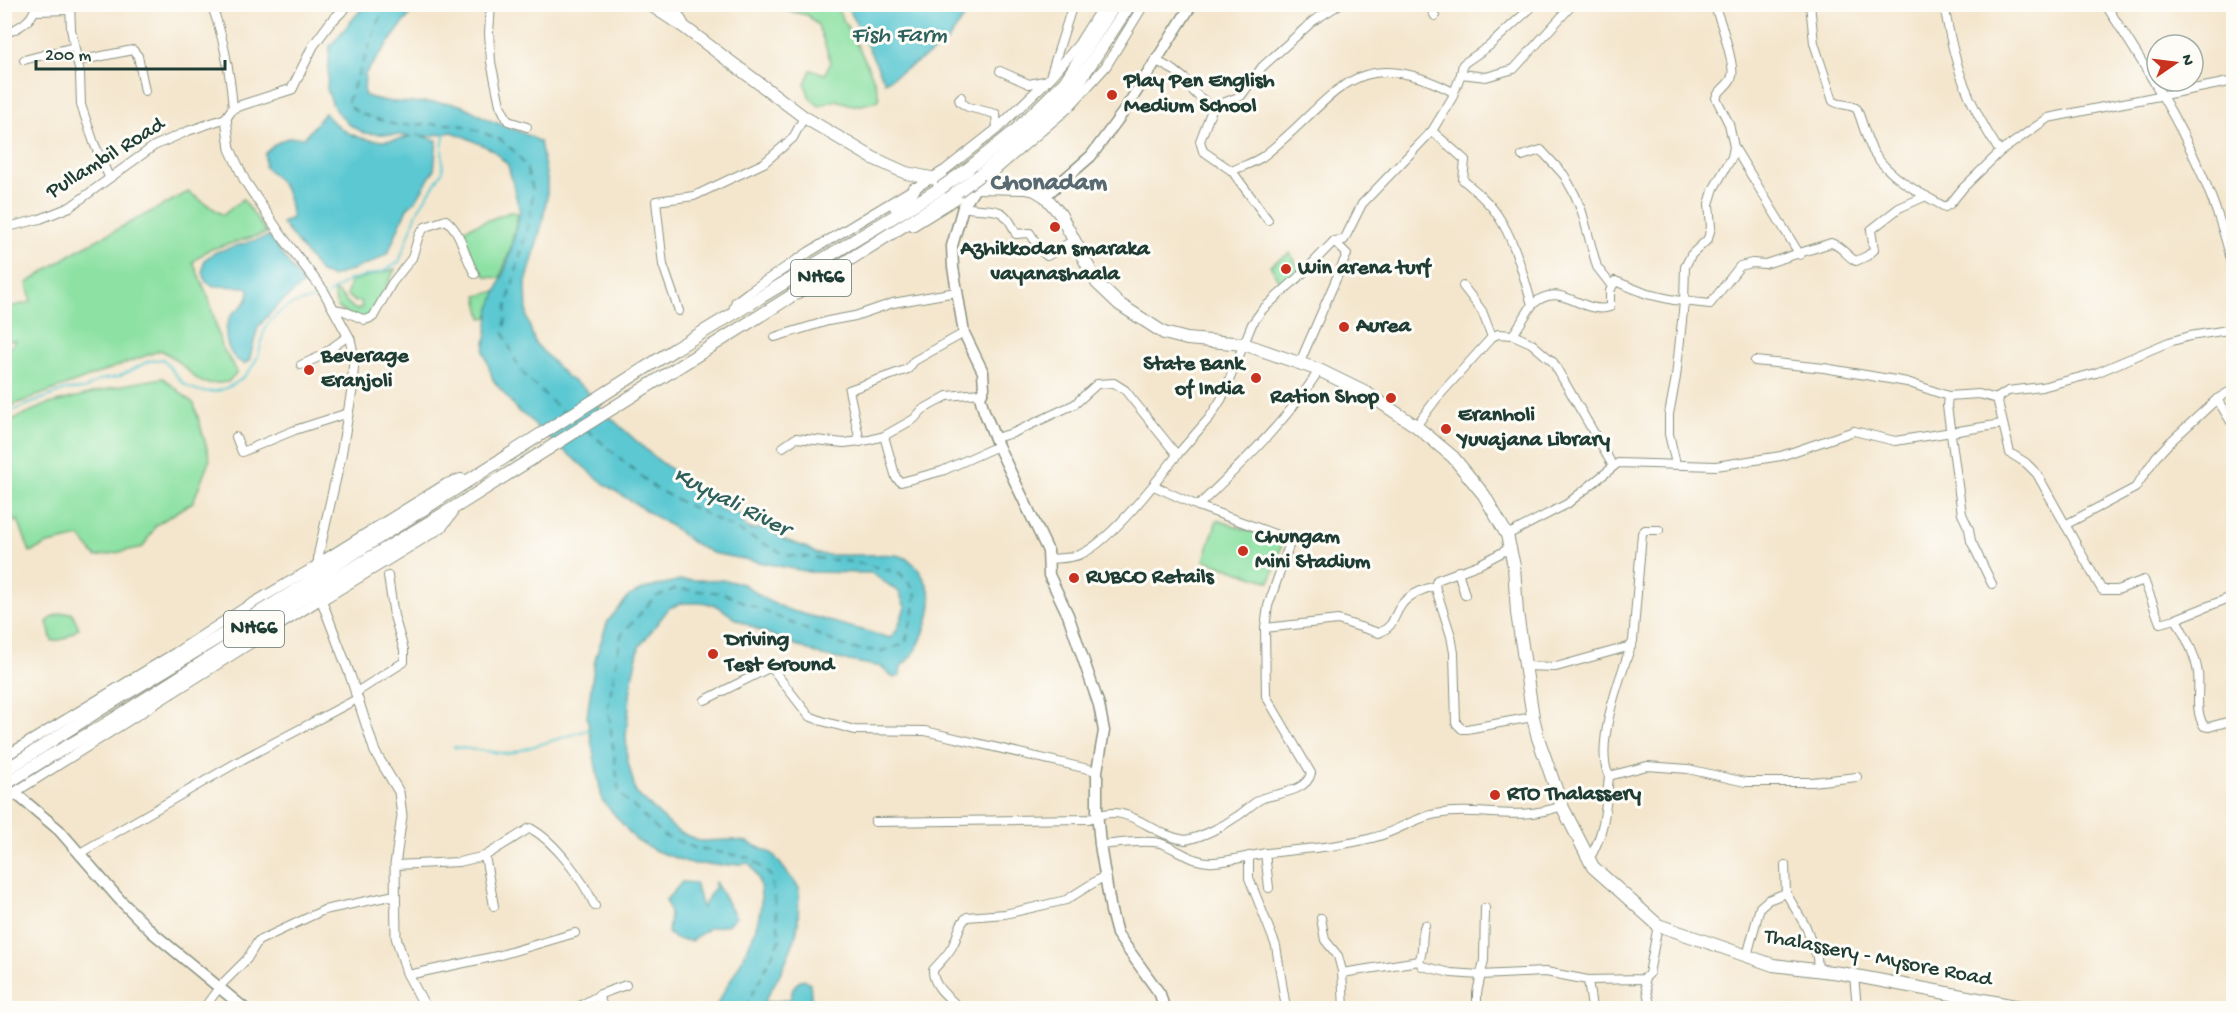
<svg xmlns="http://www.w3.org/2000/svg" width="2238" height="1013" font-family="'Gochi Hand',sans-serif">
<rect width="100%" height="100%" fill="#fdfcf7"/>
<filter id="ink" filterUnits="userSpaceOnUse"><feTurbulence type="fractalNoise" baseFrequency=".0167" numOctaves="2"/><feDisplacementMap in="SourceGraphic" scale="12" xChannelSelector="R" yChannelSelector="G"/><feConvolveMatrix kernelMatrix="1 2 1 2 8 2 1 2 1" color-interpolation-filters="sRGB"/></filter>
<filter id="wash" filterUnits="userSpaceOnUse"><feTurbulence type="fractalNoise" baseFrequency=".008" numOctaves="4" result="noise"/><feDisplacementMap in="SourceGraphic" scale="24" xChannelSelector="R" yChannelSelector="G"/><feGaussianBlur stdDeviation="1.35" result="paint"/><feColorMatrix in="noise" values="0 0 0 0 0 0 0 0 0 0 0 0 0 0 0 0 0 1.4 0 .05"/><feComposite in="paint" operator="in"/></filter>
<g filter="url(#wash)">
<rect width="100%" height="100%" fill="#f4e6cd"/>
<g fill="#8ce1a3" stroke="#568f6c" stroke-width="1.5">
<path d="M763,5H835C846,25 879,80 879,100L862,105H852L836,100L819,106L810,98L805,84L811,70L825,74L831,62L818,25L807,15Z"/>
<path d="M188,192L223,215L243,199L267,233L208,250L193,262L209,299L221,345L237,372L228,382C198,386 201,383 181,364C175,359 168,354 161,350L5,408V351L16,341L5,340V308L31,302L27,283L76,251Z"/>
<path d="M510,212L518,213L510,250L500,278L487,277C473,265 469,247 462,230Z"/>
<polygon points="1290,253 1302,272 1281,285 1270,265"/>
<path d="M395,269L376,307L362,323L337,307L333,290C342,294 347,304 356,310L362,307L361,301L355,302L347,295L350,281Z"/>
<polygon points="497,291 488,317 482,318 477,296"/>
<polygon points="163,378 194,404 210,459 193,502 156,525 143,547 96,557 80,537 48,544 30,552 18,520 5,526 5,423 45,405 128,384"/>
<polygon points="1217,520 1283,542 1270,582 1204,560"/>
<polygon points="63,613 72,613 79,628 64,639 52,641 47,622 54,616"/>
</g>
<g fill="#5cc8d2" stroke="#3e8283" stroke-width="1.5">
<path d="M365,5H417L365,74L364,95C396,108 423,99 456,104C467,106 478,115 489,120C507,127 524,132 540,142L547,179V197L542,224L526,283L527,318L535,343L566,376L585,389L601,409L653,456L712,500L721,510L740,514C744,532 751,531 767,527C783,542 788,540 807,548C811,550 815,554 819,554C833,556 850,555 865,555C892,555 908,549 923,577C931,590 933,601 929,616C923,636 918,653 901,666L900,676L894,678L882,667L823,656L759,630L736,619L719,607L707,603H683L669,608L639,647L632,678L626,735L627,758L636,793L677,831L699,841L732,840L747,842L773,854L799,888L798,924L795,939L782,970L761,1008H715C735,970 784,904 749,863L728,865L693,864L656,851L635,839L602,800L587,717L595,659L608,621L629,596L644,589L680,580H723L743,584L768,601L789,610L890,638L897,630L905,607L899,592L871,573L810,572L712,553L692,542L674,528L607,486L538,429L530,419L519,412L493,380L484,352L490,309L508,261L520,212L508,165L493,150L465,137L452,132L429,136L416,135L437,140L434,170L416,200L407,208L388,253L373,262L332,277L321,273L282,223L292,218C288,191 286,185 265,167V154C277,141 286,135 304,138L325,113C346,141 380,146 412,136L364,133L348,124L334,108L327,89L330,46Z"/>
<polygon points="847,5 973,5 948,40 937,50 885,82"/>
<path d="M269,236L303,284L272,311L258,327L249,361L244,364C227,357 222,335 229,319C235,306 249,309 249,289L246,287L214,286L206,282L203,272L204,260L216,252Z"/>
<polygon points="682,882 695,883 702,908 714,888 715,882 736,917 727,925 709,928 691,941 675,939 668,933 670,914 666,900"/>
<path d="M804,979L810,983L812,1008H764L767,1002L787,1000L791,998C792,988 795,983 804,979Z"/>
</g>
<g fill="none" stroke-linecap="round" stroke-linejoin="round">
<g stroke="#5cc8d2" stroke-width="2">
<polyline points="329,294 349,280 384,271 399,262 418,210 443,171 442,147 445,131"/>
<path d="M4,414L65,390L85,389L99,380L118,377L149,361L163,359C169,366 178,379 184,384C211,402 244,386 257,358C263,345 260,331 271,320C289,301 301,302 325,297"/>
<polyline points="454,747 508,754 591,729"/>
</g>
<g stroke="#2e605c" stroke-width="1.5" stroke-dasharray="8 6" stroke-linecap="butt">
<polyline points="387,4 381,16 347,103 358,113 396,125 447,124 466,126 501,140 515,152 526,167 533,190 530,219 507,305 504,334 519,368 529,380 564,413"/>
<polyline points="587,430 656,489 786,555 854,562 900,573 916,592 914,611 905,644 882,651 851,649 723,593 675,589 655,597 621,635 608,707 619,793 664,836 695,848 751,858 771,876 780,940 745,1008"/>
</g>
</g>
</g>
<g filter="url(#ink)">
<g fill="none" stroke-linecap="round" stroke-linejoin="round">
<g stroke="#8a9280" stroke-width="10">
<g id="minor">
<polyline points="70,4 71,29 80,74 81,105 94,143 109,177"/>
<path d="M211,4C224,37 230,73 233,108"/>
<polyline points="491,4 489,33 491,62 500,105 508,121 527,127"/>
<polyline points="1428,4 1435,16"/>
<path d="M1810,4L1814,43L1833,101C1839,106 1849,103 1857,109C1863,123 1866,140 1874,153C1890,178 1920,193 1945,207L1950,204L1963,188L2000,152L2048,118L2234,81"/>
<path d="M1944,4C1954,65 1966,100 2000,152"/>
<path d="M2105,4C2159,86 2214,176 2234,273"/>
<polyline points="36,11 69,10"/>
<path d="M4,34C17,29 36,20 35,4"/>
<polyline points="24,60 74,47"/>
<polyline points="1155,60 1175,71 1185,79 1189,87 1198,96 1213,107"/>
<polyline points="77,61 133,50 138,56 145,91"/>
<polyline points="1000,71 1029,84 1049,80 1073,4"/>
<polyline points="1461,74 1463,64 1489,46 1535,4"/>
<polyline points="961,97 959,99 960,102 968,107 996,114 997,129"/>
<polyline points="1432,131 1452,98 1461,74 1486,77 1514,69 1573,4"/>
<polyline points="1734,147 1800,255"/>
<polyline points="1522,156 1541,150 1564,175 1575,195 1582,212 1597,267 1611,285"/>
<path d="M1232,171C1242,166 1253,163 1262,157C1333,104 1350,38 1453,92"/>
<path d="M963,207C991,213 1003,201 1016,234L1030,233L1041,251L1047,256L1074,240"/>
<polyline points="1268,220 1232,171 1203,151 1200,141 1213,107 1241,96 1262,67 1313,21 1340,4"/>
<polyline points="4,228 40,219 70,207 154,146 188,131 226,118"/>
<polyline points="1463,286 1482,311 1492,337"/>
<path d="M1532,305C1561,278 1581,316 1610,307V291L1615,281L1647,294L1674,300L1710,304L1740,266L1752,263L1765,264L1831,243C1842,246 1846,256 1856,261L1867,256L1874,250L1871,230L1899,208L1926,196"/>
<path d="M334,309L344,311L365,320L373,317L392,283L412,258L419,235L425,227L446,220C463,234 463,255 475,274"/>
<polyline points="679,311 663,265 656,201 694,196 764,163 793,138 804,117"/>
<polyline points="1513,335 1531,343 1553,362 1613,466"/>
<polyline points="775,337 828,321 855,316 893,303 956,292"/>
<polyline points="1755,361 1824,368 1907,382 1948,396 1979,394 1997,399"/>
<path d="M1300,362L1347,254L1334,241L1344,240L1362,204L1432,131L1465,160L1463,180C1475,190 1487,200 1496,213C1515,240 1523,274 1532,305L1513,335L1498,334L1492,337L1437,398L1416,426"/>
<polyline points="301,365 319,357 348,336"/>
<polyline points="1948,396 1947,406 1962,514 1969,529 1971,541 1992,584"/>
<polyline points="2217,399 2231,422 2234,422"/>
<polyline points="884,436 896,478 901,482 942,471 998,446"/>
<polyline points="236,437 242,452 295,430 348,413"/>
<polyline points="995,438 1013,433 1075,404 1097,384 1114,383 1125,390 1177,455 1210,417 1222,398 1252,324 1263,309 1303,273 1334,241"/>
<polyline points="860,442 849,390 908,369 914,361 964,333"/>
<polyline points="783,447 796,438 844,443 869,440 884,436 914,419 922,410 947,396 981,393"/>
<path d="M1676,464L1669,434V414L1676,377L1684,302L1685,267L1691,255L1708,239L1711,227L1709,204L1714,188L1732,157L1734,147L1729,124L1716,98C1719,89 1730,85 1732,76C1735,67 1719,11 1712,4"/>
<path d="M1154,486L1198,506C1239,466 1289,419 1319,370"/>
<polyline points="2065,525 2135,488 2156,457 2169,443 2217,399 2234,389"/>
<polyline points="1507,535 1567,504 1618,463 1716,466 1781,456 1854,431 1895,441 2002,424"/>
<path d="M1049,559C1059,558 1071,559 1081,554C1110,542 1157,481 1177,455"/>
<polyline points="1458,571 1465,595"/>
<polyline points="1435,586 1451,636 1454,653 1456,723 1462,729 1467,729 1533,717"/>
<path d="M2234,596L2176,619C2185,636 2195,653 2198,673C2200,690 2194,711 2204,726L2209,727L2234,720"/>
<polyline points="2176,619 2160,623 2144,580 2117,590 2102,590 2099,585 2037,474 2026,463 2010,453 1997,398 2008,391 2042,387 2096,373 2169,342 2190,336 2234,329"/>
<path d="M1265,628L1338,620L1379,633C1396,625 1392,617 1402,604C1410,594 1424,589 1435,586L1437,580L1480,564L1510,548"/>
<path d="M1631,646C1620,677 1594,746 1609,776L1647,766L1688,769L1745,782H1812L1857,777"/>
<polyline points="1524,666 1556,667 1631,646 1633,641 1642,533 1645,530 1659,530"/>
<polyline points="355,693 404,662 404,650 394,616 388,576"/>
<polyline points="705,700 771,667 809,716 822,721 855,730 925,731 1097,771"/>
<polyline points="4,807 14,794"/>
<path d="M875,822L1089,819C1129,799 1148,835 1185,840C1202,837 1222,827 1236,817C1246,811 1252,803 1263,798C1277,793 1307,792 1311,773L1266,696L1265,628L1268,606L1291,540L1198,506"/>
<path d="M1100,845C1116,844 1145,839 1160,843C1179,849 1193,864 1214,862C1233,861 1250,855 1268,853C1303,849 1338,847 1372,838C1395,833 1413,818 1436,814C1480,806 1515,823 1562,806"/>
<polyline points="80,853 243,759 357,699"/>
<polyline points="1265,853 1269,888"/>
<polyline points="485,856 494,906"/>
<polyline points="1249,856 1249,878 1276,946 1286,1008"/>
<path d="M1589,859C1605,834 1606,805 1609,776"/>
<path d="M395,865L459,862L485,856L530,828C556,842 583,880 595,906"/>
<polyline points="1785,865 1786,893 1806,927 1817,957 1818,970"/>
<polyline points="1321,918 1325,940 1338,956 1342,971 1344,1008"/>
<polyline points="1747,956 1760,907 1768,900 1786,893"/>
<polyline points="1419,961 1422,966 1451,973 1480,975 1546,972 1588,980"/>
<path d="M1342,973L1419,961C1425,949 1420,937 1425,925"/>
<polyline points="408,975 497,956 575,933"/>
<polyline points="1854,976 1857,1008"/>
<polyline points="1644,979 1651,1008"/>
<polyline points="204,1008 221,985 247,959 258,941 324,910 395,895"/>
<polyline points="576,1008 601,994"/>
<polyline points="604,1008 598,995 626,985"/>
<path d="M960,1008C949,998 932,986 933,970C940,962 950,953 954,943C959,933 958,925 967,917L1005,914L1066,900L1106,875"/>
<polyline points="1477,1008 1477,993 1484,960 1485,908"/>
<polyline points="1592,1008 1588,980 1644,979 1649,974 1658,925"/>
</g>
</g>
<g stroke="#8a9280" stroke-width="11">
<g id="tertiary">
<polyline points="913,226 976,187 1069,107 1106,66 1144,4"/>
<polyline points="732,315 736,302 748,293 809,252 945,170 997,129 1052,76 1079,44 1104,4"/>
<polyline points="318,568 319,552 341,456 352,390 354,358 350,339 323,290 281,235 245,181 230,149 226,118 233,108 292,89 313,46 330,23 349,4"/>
<polyline points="4,757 175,653 241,610 318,565"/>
<polyline points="4,799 321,599 350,675 375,752 399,792 402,816 395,865 396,937 407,973 426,1008"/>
</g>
</g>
<g stroke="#8a9280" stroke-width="13">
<g id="secondary">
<polyline points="976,187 963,207 952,246 953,267 964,333 983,372 984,388 980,397 984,411 998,446 1048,551 1049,575 1068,615 1099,705 1104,731 1097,771 1097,811 1100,845 1111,911 1117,934 1160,994 1164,1008"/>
<polyline points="1045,196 1091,156 1124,111 1192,4"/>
<polyline points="15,793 59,830 119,899 153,933 244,1008"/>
</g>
</g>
<g stroke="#8a9280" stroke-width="14">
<g id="primary">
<polyline points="649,4 684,27 804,117 873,158 906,173 976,187 1026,188 1035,190 1045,196 1060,214 1097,283 1119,304 1164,333 1187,339 1244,344 1319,370 1368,394 1416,426 1453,457 1484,495 1507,535 1514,566 1517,613 1533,717 1538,738 1562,806 1593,867 1658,925 1773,965 1840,973 2026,1008"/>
<polyline points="665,4 674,10 682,24"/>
</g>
</g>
<g stroke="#8a9280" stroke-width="14">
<g id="trunk">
<polyline points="968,169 1014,132 1065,82 1115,4"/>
<polyline points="981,174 1022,140 1074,89 1130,4"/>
<polyline points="896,207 908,198 914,189"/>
<polyline points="318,565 447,485 461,480"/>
<polyline points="321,599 441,526 451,513"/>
<polyline points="4,771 101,709 301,587 675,349 941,188"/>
<polyline points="4,785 47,758 106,724 305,597 460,504 957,192"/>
</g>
</g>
<use href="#minor" stroke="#fff" stroke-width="8"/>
<use href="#tertiary" stroke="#fff" stroke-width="9"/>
<use href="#secondary" stroke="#fff" stroke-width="10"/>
<use href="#primary" stroke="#fff" stroke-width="12"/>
<use href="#trunk" stroke="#fff" stroke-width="12"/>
<g stroke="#8a9280" stroke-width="14" stroke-linecap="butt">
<g id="trunk-bridge">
<polyline points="941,188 968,169"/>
<polyline points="957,192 981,174"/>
</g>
</g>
<use href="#trunk-bridge" stroke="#fff" stroke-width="12"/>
</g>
</g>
<g fill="#c8321e" stroke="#fdfcf7" stroke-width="2">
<circle cx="1112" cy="95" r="6"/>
<circle cx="1055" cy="227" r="6"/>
<circle cx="1286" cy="269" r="6"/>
<circle cx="1344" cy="327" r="6"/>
<circle cx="309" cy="370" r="6"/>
<circle cx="1256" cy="378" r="6"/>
<circle cx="1391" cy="398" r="6"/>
<circle cx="1446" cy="429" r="6"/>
<circle cx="1243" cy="551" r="6"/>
<circle cx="1074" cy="578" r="6"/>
<circle cx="713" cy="654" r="6"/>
<circle cx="1495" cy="795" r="6"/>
</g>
<g text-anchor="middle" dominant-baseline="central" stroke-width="6" stroke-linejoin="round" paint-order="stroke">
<g fill="#fdfcf7" stroke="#62766e" stroke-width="1.5">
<rect x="791" y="260" width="60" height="36" rx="4.5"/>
<rect x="224" y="611" width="60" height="36" rx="4.5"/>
</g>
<g font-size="21" font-weight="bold" fill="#1f3d34">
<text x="821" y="278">NH66</text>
<text x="254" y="629">NH66</text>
</g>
<g font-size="22" font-weight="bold" fill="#1f3d34" stroke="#fdfcf7" text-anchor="start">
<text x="1124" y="82">Play Pen English<tspan x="1124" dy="25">Medium School</tspan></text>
<text x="1055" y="250" text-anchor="middle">Azhikkodan smaraka<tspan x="1055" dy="25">vayanashaala</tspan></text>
<text x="1298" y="269">Win arena turf</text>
<text x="1356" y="327">Aurea</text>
<text x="321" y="357">Beverage<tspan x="321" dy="25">Eranjoli</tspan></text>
<text x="1244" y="365" text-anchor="end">State Bank<tspan x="1244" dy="25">of India</tspan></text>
<text x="1379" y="398" text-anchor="end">Ration Shop</text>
<text x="1458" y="416">Eranholi<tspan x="1458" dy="25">Yuvajana Library</tspan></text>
<text x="1255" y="538">Chungam<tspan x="1255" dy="25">Mini Stadium</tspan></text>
<text x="1086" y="578">RUBCO Retails</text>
<text x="725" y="641">Driving<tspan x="725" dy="25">Test Ground</tspan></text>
<text x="1507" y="795">RTO Thalassery</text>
</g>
<g font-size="22" fill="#1f3d34" stroke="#fdfcf7">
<text transform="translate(106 159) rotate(-32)">Pullambil Road</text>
<text transform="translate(1878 959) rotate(11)">Thalassery - Mysore Road</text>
</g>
<g font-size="24" font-style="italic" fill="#2e605c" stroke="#fdfcf7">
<text x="899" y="36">Fish Farm</text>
<text transform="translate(731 503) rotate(27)">Kuyyali River</text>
</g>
<g font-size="26" font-weight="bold" fill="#596a73" stroke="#fdfcf7">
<text x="1049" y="184">Chonadam</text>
</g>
</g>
<rect width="2238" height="1013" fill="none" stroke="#fdfcf7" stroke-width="24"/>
<g transform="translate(2175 63) rotate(76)"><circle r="28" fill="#fdfcf7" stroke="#a4b0a9" stroke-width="1.5"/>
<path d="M0-4.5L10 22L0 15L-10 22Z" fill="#c8321e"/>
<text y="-9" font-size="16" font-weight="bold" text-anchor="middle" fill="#1f3d34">N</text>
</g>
<path d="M36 60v9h189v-9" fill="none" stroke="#1f3d34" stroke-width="3"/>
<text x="45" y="60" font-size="18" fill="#1f3d34" stroke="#fdfcf7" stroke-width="4.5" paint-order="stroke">200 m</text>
</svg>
